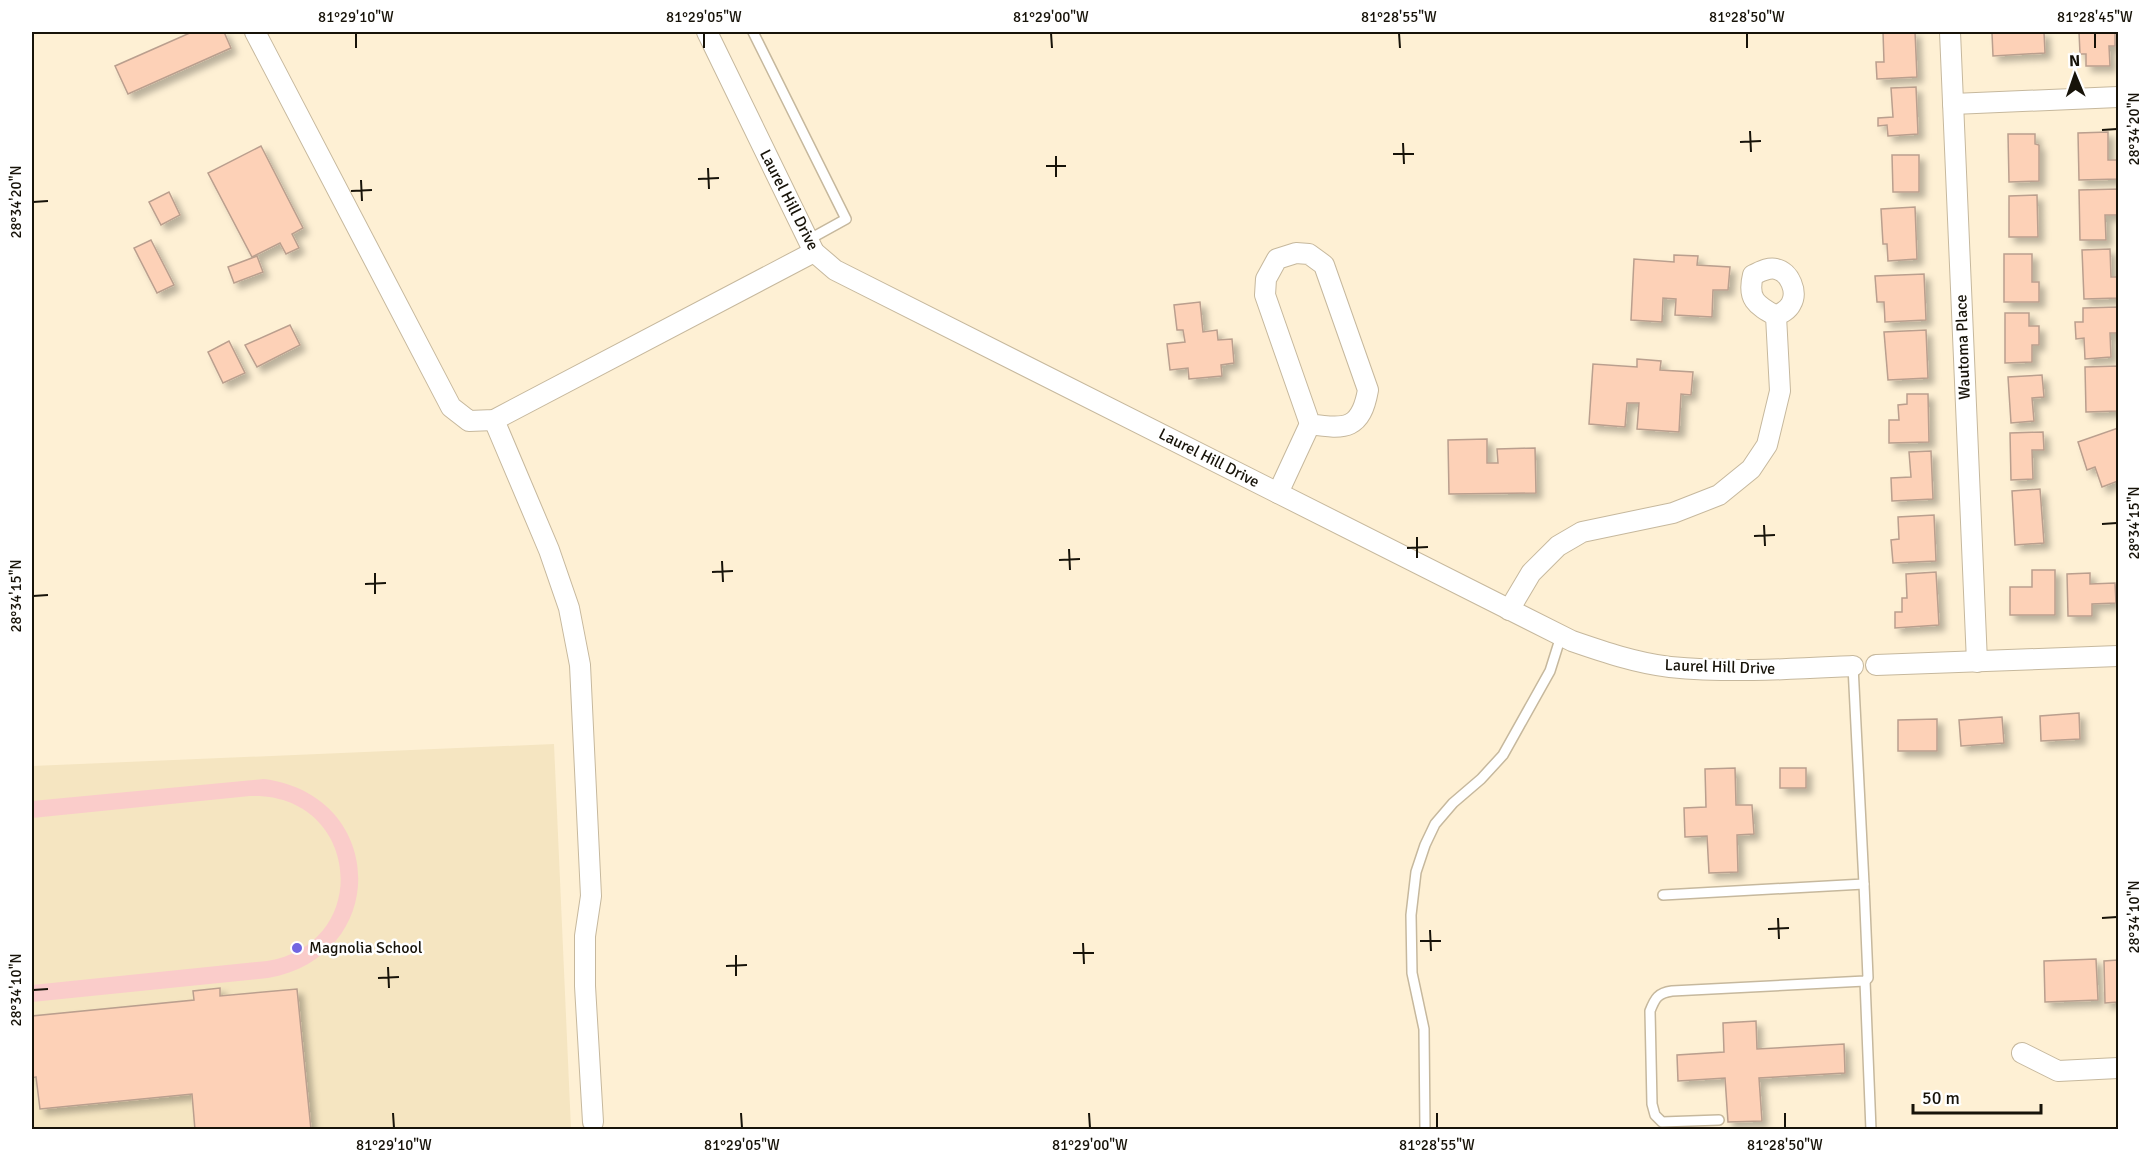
<svg xmlns="http://www.w3.org/2000/svg" width="2150" height="1161" font-family="Signika,sans-serif">
<defs>
<filter id="shadow"><feDropShadow dx="5.5" dy="5.5" stdDeviation="3" flood-color="#0004"/></filter>
</defs>
<rect width="100%" height="100%" fill="#fef0d4"/>
<polygon fill="#f5e5c1" points="554,744 571,1129 32,1129 32,766"/>
<path fill="#faccca" d="M264,779C387,795 391,956 268,978L32,1002V985L267,961C375,943 360,792 250,796L32,818V801Z"/>
<g fill="#fdd1b7" stroke="#ba9f8e" stroke-width="1.5" filter="url(#shadow)">
<polygon points="192,32 224,32 231,48 128,94 115,66"/>
<polygon points="1883,32 1915,32 1917,77 1877,79 1876,62 1884,62"/>
<polygon points="2044,32 2045,53 1993,56 1992,33"/>
<polygon points="2079,32 2115,32 2115,46 2109,46 2110,66 2086,66 2086,54 2080,54"/>
<polygon points="1916,87 1918,134 1888,136 1887,125 1878,126 1878,118 1893,117 1891,88"/>
<polygon points="2108,132 2108,160 2117,160 2118,179 2079,180 2078,133"/>
<polygon points="2008,134 2035,134 2035,144 2039,145 2039,181 2009,182"/>
<polygon points="261,146 303,228 292,234 299,248 286,254 280,243 252,257 208,173"/>
<polygon points="1892,155 1919,155 1919,192 1893,192"/>
<polygon points="2118,189 2118,215 2105,215 2106,240 2080,240 2079,190"/>
<polygon points="169,192 180,215 161,225 149,202"/>
<polygon points="2037,195 2038,237 2009,237 2009,196"/>
<polygon points="1915,207 1917,259 1888,261 1887,244 1883,244 1881,209"/>
<polygon points="151,240 174,285 157,293 134,248"/>
<polygon points="2110,249 2111,277 2118,277 2118,298 2084,299 2082,250"/>
<polygon points="2004,254 2032,254 2032,282 2039,282 2039,302 2004,302"/>
<polygon points="1674,255 1698,256 1697,265 1730,267 1728,290 1713,290 1712,317 1675,315 1676,299 1663,298 1662,322 1631,320 1634,259 1674,262"/>
<polygon points="257,256 263,272 234,283 228,267"/>
<polygon points="1924,274 1926,320 1885,322 1884,302 1877,302 1875,276"/>
<polygon points="1200,302 1203,332 1217,330 1218,340 1232,339 1234,363 1221,365 1222,376 1189,379 1188,368 1170,370 1167,344 1185,342 1183,330 1177,330 1174,305"/>
<polygon points="2118,307 2118,333 2110,333 2111,357 2085,359 2084,338 2076,339 2075,322 2083,322 2083,308"/>
<polygon points="2005,313 2029,313 2029,326 2039,326 2039,345 2032,345 2032,362 2005,363"/>
<polygon points="290,325 300,345 257,367 245,345"/>
<polygon points="1926,330 1928,378 1888,380 1884,332"/>
<polygon points="229,341 245,373 223,383 208,352"/>
<polygon points="1637,359 1661,361 1660,370 1693,372 1691,395 1681,394 1679,432 1637,429 1639,403 1627,403 1625,427 1589,424 1593,364 1637,367"/>
<polygon points="2118,366 2118,411 2086,412 2085,367"/>
<polygon points="2042,375 2044,397 2032,398 2034,421 2011,423 2008,377"/>
<polygon points="1907,394 1928,394 1929,442 1889,443 1889,420 1899,420 1898,405 1907,404"/>
<polygon points="2118,428 2118,481 2102,487 2095,467 2087,470 2078,442"/>
<polygon points="2043,432 2044,450 2032,450 2033,479 2011,480 2010,433"/>
<polygon points="1487,439 1487,463 1498,463 1497,449 1535,448 1536,493 1449,494 1448,440"/>
<polygon points="1931,451 1933,499 1892,501 1891,478 1911,477 1909,452"/>
<polygon points="2040,489 2044,543 2015,545 2012,491"/>
<polygon points="1934,515 1936,561 1893,563 1891,540 1899,539 1898,517"/>
<polygon points="2032,570 2055,570 2055,615 2010,615 2010,587 2032,587"/>
<polygon points="1936,572 1939,625 1895,628 1895,612 1902,612 1902,598 1907,598 1906,574"/>
<polygon points="2090,573 2090,584 2115,583 2116,603 2092,604 2092,616 2068,616 2067,574"/>
<polygon points="2079,713 2080,739 2041,741 2040,716"/>
<polygon points="2002,717 2004,743 1961,746 1959,720"/>
<polygon points="1937,719 1937,751 1898,751 1898,720"/>
<polygon points="1735,768 1736,805 1752,805 1754,834 1737,835 1738,872 1709,873 1707,836 1685,837 1684,808 1706,807 1705,769"/>
<rect x="1780" y="768" width="26" height="20"/>
<polygon points="2096,959 2098,1000 2045,1002 2044,961"/>
<polygon points="2118,960 2118,1002 2105,1003 2104,961"/>
<polygon points="220,988 220,996 297,989 311,1130 195,1130 192,1094 40,1109 36,1077 32,1078 32,1016 194,1000 193,991"/>
<polygon points="1756,1021 1757,1049 1844,1044 1845,1073 1759,1078 1762,1121 1728,1122 1725,1078 1678,1081 1677,1055 1724,1052 1723,1023"/>
</g>
<g fill="none" stroke-linecap="round" stroke-linejoin="round">
<g stroke="#c6b89d" stroke-width="12">
<g id="service">
<polyline points="753,32 846,219 808,240"/>
<polyline points="1663,895 1864,884 1853,666"/>
<polyline points="1865,981 1871,1130"/>
<path d="M1719,1120L1662,1122L1655,1115L1652,1104L1650,1011C1655,998 1658,993 1672,991L1865,981L1868,978L1864,884"/>
<polyline points="1425,1130 1424,1029 1412,973 1411,915 1416,872 1425,845 1435,824 1453,803 1481,779 1503,755 1550,671 1561,636"/>
</g>
</g>
<g stroke="#c6b89d" stroke-width="22">
<g id="minor">
<polyline points="255,32 451,407 469,421 494,420 814,252"/>
<path d="M707,32L814,252L835,270L1572,641C1604,652 1636,663 1670,667C1731,673 1792,669 1853,666"/>
<polyline points="1950,32 1977,662"/>
<polyline points="1953,104 2118,97"/>
<path d="M1296,253L1309,254L1324,265L1368,390C1361,429 1346,430 1310,424L1265,295L1266,279L1277,259Z"/>
<polyline points="494,420 549,550 569,608 580,665 591,896 585,936 585,986 593,1122"/>
<polyline points="1278,493 1310,424"/>
<path d="M1509,610L1531,573L1558,546L1582,532L1673,513L1719,495L1751,469L1767,445L1780,391L1776,316C1782,313 1788,310 1791,304C1798,292 1790,272 1776,269C1768,267 1760,272 1753,275C1747,299 1756,305 1776,316"/>
<polyline points="1876,665 2118,656"/>
<polyline points="2022,1053 2058,1071 2118,1068"/>
</g>
</g>
<use href="#service" stroke="#fff" stroke-width="9"/>
<use href="#minor" stroke="#fff" stroke-width="20"/>
</g>
<path fill="none" stroke="#171309" stroke-width="2" d="M356,33V48M704,33V48M1051,33L1052,48M1399,33L1400,48M1747,33V48M2095,33V48M2102,130L2117,129M1750,131L1751,152M1740,142L1761,141M1403,143L1404,164M1393,154H1414M1056,156V177M1046,166H1066M708,168L709,189M698,179L719,178M361,180L362,201M351,191L372,190M33,202L48,201M2102,524L2117,523M1764,525L1765,546M1754,536L1775,535M1417,537V558M1407,548L1428,547M1069,549L1070,570M1059,560L1080,559M722,561L723,582M712,572L733,571M375,573V594M365,584L386,583M33,596L48,595M1778,918L1779,939M2102,918L2117,917M1768,929L1789,928M1430,930L1431,951M1420,941H1441M1083,943L1084,964M1073,953H1094M736,955V976M726,966L747,965M388,967L389,988M378,978L399,977M33,990L48,989M393,1113L394,1128M741,1113L742,1128M1089,1113L1090,1128M1437,1113V1128M1785,1113V1128"/>
<circle fill="#7166e1" stroke="#fff" stroke-width="2" cx="297" cy="948" r="6"/>
<g text-anchor="middle" dominant-baseline="central" stroke-width="5" stroke-linejoin="round" paint-order="stroke">
<g font-size="16" fill="#171309" stroke="#fff">
<text transform="translate(789 200) rotate(63)">Laurel Hill Drive</text>
<text transform="translate(1963 347) rotate(-92)">Wautoma Place</text>
<text transform="translate(1209 458) rotate(27)">Laurel Hill Drive</text>
<text transform="translate(1720 667) rotate(2)">Laurel Hill Drive</text>
</g>
<g font-size="16" fill="#171309" stroke="#fff" text-anchor="start">
<text x="309" y="948">Magnolia School</text>
</g>
</g>
<rect width="2150" height="1161" fill="none" stroke="#ffffff" stroke-width="66"/>
<g transform="translate(2075 75) rotate(358)" stroke="#ffffff" stroke-width="4.5" paint-order="stroke">
<path d="M0-4.5L10 22L0 15L-10 22Z" fill="#171309"/>
<text y="-9" font-size="16" font-weight="bold" text-anchor="middle" fill="#171309">N</text>
</g>
<path d="M1913 1104v9h128v-9" fill="none" stroke="#171309" stroke-width="3"/>
<text x="1922" y="1104" font-size="18" fill="#171309" stroke="#ffffff" stroke-width="4.5" paint-order="stroke">50 m</text>
<rect x="33" y="33" width="2084" height="1095" fill="none" stroke="#171309" stroke-width="2"/>
<g font-size="15" text-anchor="middle" fill="#171309">
<text x="356" y="22">81°29'10"W</text>
<text x="704" y="22">81°29'05"W</text>
<text x="1051" y="22">81°29'00"W</text>
<text x="1399" y="22">81°28'55"W</text>
<text x="1747" y="22">81°28'50"W</text>
<text x="2095" y="22">81°28'45"W</text>
<text transform="translate(2134 129) rotate(-90)" y="5">28°34'20"N</text>
<text transform="translate(16 202) rotate(-90)" y="5">28°34'20"N</text>
<text transform="translate(2134 523) rotate(-90)" y="5">28°34'15"N</text>
<text transform="translate(16 596) rotate(-90)" y="5">28°34'15"N</text>
<text transform="translate(2134 917) rotate(-90)" y="5">28°34'10"N</text>
<text transform="translate(16 990) rotate(-90)" y="5">28°34'10"N</text>
<text x="394" y="1150">81°29'10"W</text>
<text x="742" y="1150">81°29'05"W</text>
<text x="1090" y="1150">81°29'00"W</text>
<text x="1437" y="1150">81°28'55"W</text>
<text x="1785" y="1150">81°28'50"W</text>
</g>
</svg>
